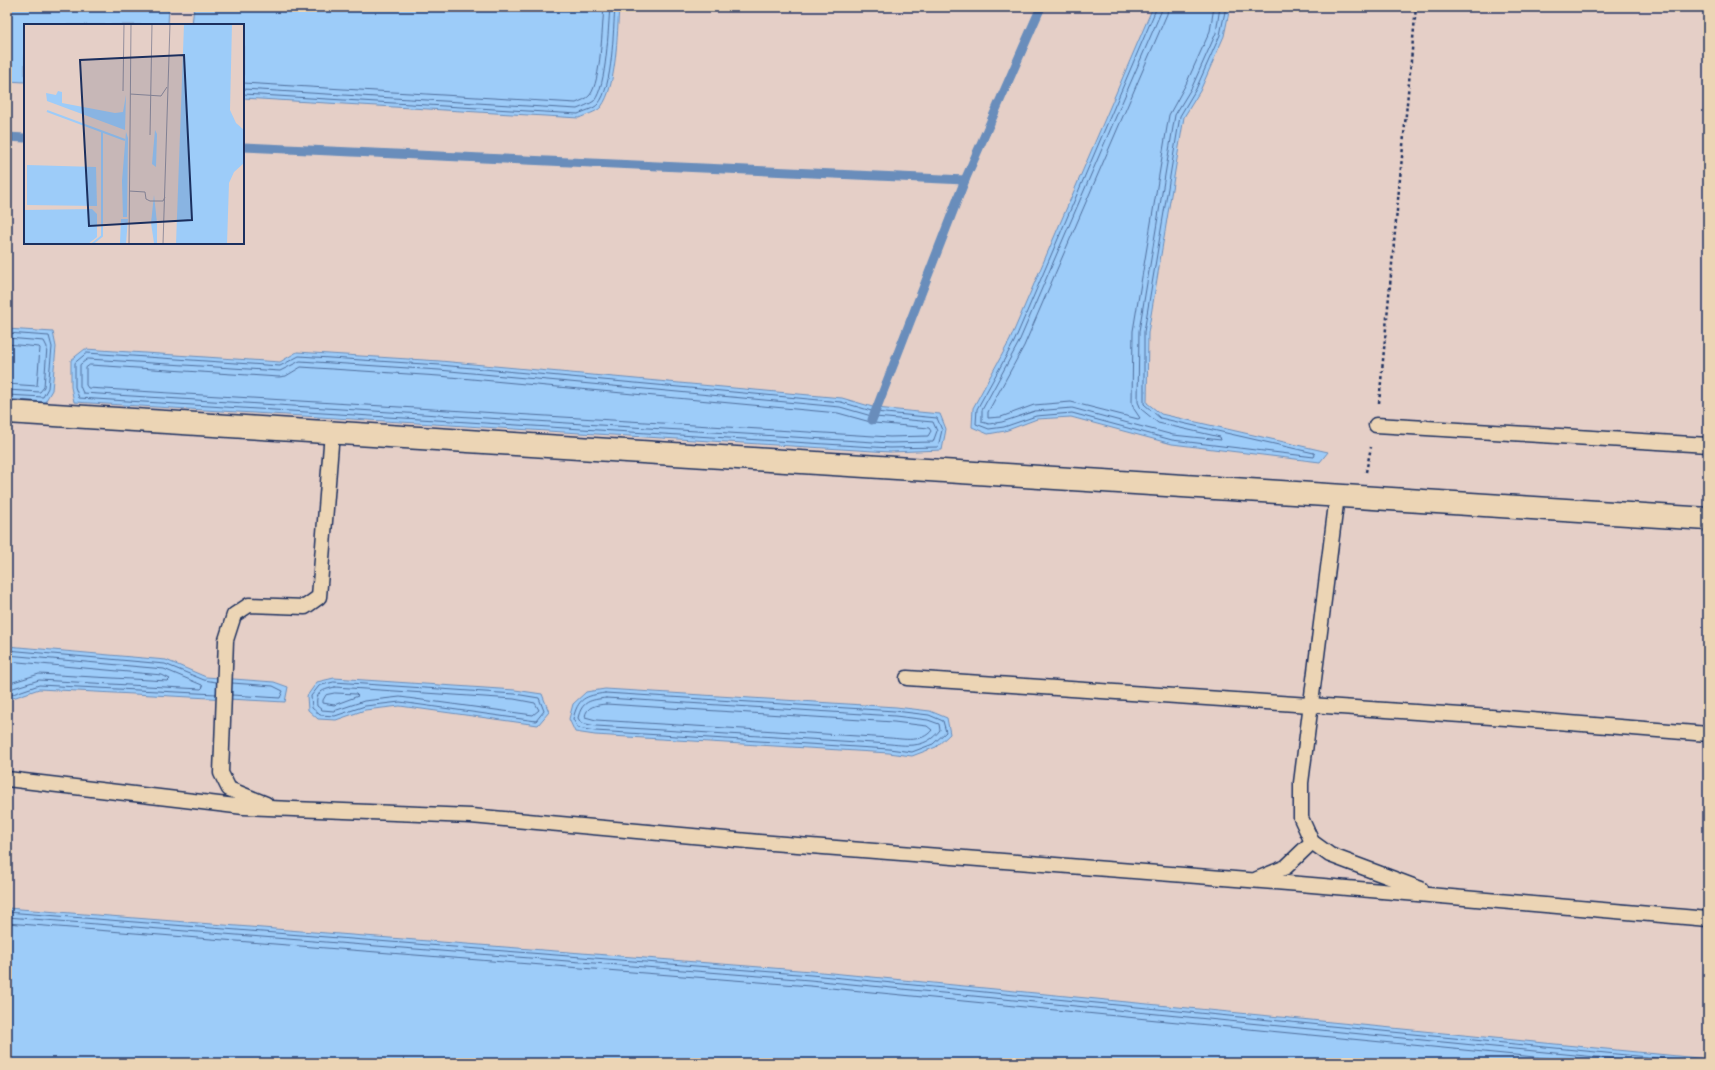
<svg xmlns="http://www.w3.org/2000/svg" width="1715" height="1070" font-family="'Balsamiq Sans',sans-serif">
<rect width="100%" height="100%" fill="#e5cfc7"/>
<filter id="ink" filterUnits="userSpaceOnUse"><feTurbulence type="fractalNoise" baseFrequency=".025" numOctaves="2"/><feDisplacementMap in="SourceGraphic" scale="8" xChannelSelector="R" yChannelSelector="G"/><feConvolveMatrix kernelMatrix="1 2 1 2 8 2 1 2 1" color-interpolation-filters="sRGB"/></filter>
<g filter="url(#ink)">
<g fill="#9dccf9" stroke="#698dbb">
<polygon points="7,7 169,7 168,25 25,25 25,82 7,81"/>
<path d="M194,7H619C617,33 617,86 601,107C597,112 585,115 579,118L243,98V25H192Z"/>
<polygon points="1153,7 1230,7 1224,36 1200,91 1184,117 1148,333 1147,403 1161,414 1328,452 1320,462 1172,444 1071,417 1037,419 1005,431 988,434 972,427 973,408 1010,340"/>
<polygon points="7,329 53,332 56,347 52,390 45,402 7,399"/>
<polygon points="85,349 280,362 297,352 440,361 842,398 876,408 940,414 946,429 942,450 890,452 74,402 71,387 71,360"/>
<polygon points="7,646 166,660 206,677 274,682 288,687 285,702 39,689 7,700"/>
<polygon points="334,678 515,690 542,694 549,712 538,725 400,706 365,710 336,720 318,719 308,710 307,696 317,682"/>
<polygon points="605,689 896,707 930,711 947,718 950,734 936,747 912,756 889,753 595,735 575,732 569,719 573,704 586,692"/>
<polygon points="7,908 811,971 1708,1059 1708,1063 7,1063"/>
</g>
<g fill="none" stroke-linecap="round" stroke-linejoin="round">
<g stroke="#4f6e9c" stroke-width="1">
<polyline points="1157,7 1014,342 977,409 976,424 989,429 1004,427 1036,416 1072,413 1172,440 1314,457 1315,455 1314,453 1160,418 1144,404 1144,332 1180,116 1196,89 1220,35 1226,7"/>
<polyline points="1162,7 1161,12 1018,344 982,410 982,422 989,424 1002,422 1035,411 1072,408 1173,435 1221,440 1220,437 1158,423 1141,409 1138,402 1139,331 1175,115 1192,87 1216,33 1220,7"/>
<polyline points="1168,7 1167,14 1024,346 988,412 988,418 1001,417 1034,405 1071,402 1138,419 1140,418 1134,409 1132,403 1133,331 1169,115 1186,84 1210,31 1214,7"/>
<path d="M243,83L576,103C580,101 587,99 590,95C601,81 602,27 604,7"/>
<path d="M243,89L577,109C582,107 590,104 594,101C607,85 608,28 610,7"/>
<path d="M243,94L578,114C584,111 594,109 598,104C613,87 613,30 615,7"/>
<polyline points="7,333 49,336 52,347 48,388 43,397 7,395"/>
<polyline points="7,338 44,341 47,347 44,387 40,392 7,390"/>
<polyline points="7,344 39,347 40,348 37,386 7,384"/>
<polygon points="87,353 280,366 299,356 440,365 841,402 875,412 937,418 942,430 938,447 890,448 79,398 75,387 75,363"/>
<polygon points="88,359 280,371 300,361 439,370 840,407 875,417 933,422 937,431 933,442 890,443 83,393 80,386 80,365"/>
<polygon points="90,365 279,377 286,376 301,367 439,376 838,413 874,423 929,428 931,431 928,436 890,437 88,388 86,385 86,368"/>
<polyline points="7,650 165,664 204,680 216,682"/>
<polyline points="7,655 164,669 202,685 203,687 201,689 39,680 7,690"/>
<polyline points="7,661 162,675 170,679 168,681 39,674 7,684"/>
<polygon points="334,682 515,694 539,698 544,711 536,721 400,702 365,706 335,716 320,715 312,708 311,696 319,686"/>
<path d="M335,687L514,699L535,703L539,710L533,715L400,697L364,701L334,711L322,710L317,706C315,691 323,690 335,687Z"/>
<polygon points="335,693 356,694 358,696 334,705 323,703 323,700 326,695"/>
<path d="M605,693L895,711L929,715L943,721L946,732L933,744L912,752L889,749L595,731L578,728L573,719C578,698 585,696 605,693Z"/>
<polyline points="232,695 280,698 283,691 273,686 232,683"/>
<polyline points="7,696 39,685 216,694"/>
<path d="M606,698L895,716L928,720L939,724L940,730C926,748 910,746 890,744L596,726L581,723L578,718C582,701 590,700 606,698Z"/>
<path d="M606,704L894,722L927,726L932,730C922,743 904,739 890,738L596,720L585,717C586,706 597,705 606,704Z"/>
<polyline points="7,912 811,975 1708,1063"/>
<polyline points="7,917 810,980 1657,1063"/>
<polyline points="7,923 810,986 1596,1063"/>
</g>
<g stroke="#698dbb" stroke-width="9">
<polyline points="7,137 25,138"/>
<polyline points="243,147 965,180"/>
<polyline points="872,420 965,180 1041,7"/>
</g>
<g stroke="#1b2f5e" stroke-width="17">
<g id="service">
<polyline points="1376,425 1708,445"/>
<polyline points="1337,496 1301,783 1301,818 1312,842 1330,855 1421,889"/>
<polyline points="907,678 1506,718 1708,734"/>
<polyline points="7,779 244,807 471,816 759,842 1300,884 1708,919"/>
<polyline points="266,804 229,789 221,773 226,640 234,615 249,605 305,607 319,597 332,432"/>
<polyline points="1257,879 1286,867 1312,842"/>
</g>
</g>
<g stroke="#1b2f5e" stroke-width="25">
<polyline id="minor" points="7,412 1708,519"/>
</g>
<g stroke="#1b2f5e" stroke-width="2.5" stroke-dasharray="3 3" stroke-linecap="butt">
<polyline points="1379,403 1416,7"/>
<polyline points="1366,472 1371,447"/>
</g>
<use href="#service" stroke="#ecd5b5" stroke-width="14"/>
<use href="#minor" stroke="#ecd5b5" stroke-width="22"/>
</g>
</g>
<g transform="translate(24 24)">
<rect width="220" height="220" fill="#e5cfc7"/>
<path d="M160,0H208L206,86L212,99L220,106V139L210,148L205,159L203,220H152ZM34,67L38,68V79L91,89L99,88L102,71L101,106L23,77L22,69L32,71ZM131,106L133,110L132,143L128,140ZM102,108L104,114L103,193H99L98,157ZM3,141L72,143L73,182L3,181ZM130,171L133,199V219H130L127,199ZM68,185L73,190V213L64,220H0V186ZM97,195H104L102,219H96Z" fill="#9dccf9"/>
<path fill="none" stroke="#9dccf9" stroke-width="2" d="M23,87L101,116M68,220L78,212V108"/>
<path fill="none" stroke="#948f9d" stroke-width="1" d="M99,67L100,0M106,70L137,72L143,63M126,111L128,0M105,167L121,168L122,175L126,177H139L141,173M105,220L107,0M139,220L146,0"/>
<path fill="#1b2f5e" fill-opacity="0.15" stroke="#1b2f5e" stroke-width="2" d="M160,31L168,196L65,202L56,36Z"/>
<rect width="220" height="220" fill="none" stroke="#1b2f5e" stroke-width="2"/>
</g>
<rect width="1715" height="1070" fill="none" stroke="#ecd5b5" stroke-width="24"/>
<rect x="12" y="12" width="1691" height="1046" fill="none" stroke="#1b2f5e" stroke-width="1.5" filter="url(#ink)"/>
</svg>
